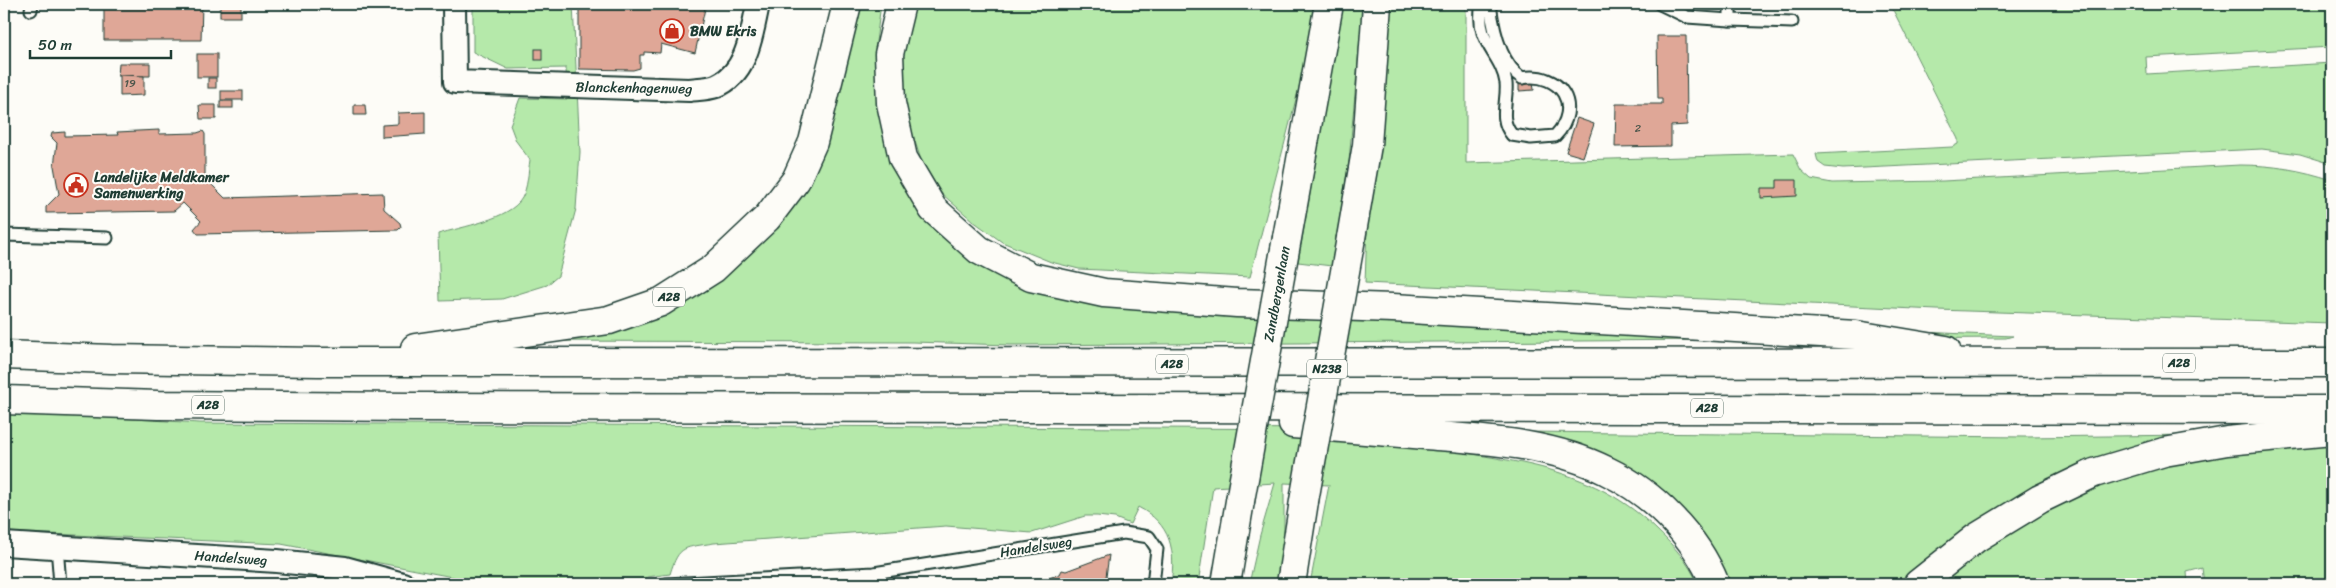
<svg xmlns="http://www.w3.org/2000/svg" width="2336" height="588" font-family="Sriracha,sans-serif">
<rect width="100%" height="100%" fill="#fdfcf7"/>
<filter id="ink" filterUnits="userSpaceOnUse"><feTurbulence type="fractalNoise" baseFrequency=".02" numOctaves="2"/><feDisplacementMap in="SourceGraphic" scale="10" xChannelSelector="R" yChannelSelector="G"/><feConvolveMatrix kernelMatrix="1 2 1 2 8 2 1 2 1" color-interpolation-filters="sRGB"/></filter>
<g filter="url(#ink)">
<g fill="#b5e9aa" stroke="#6a936f">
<path d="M473,4H573L580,152L576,209L558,276L547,285L502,299L440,301L438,234C461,227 510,219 522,198C528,187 528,172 530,160L516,141L510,125L520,98L567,99L566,68L508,69L473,52Z"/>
<polygon points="843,4 881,4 875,49 878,96 971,255 1155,299 2013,336 2006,338 1010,345 912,342 519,341 653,309 788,187"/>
<polygon points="905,4 1314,4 1304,68 1250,277 1079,269 1051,262 1002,242 973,221 942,194 921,160 908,120 899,74"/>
<polygon points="1343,4 1363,4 1349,161 1332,266 1298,262"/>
<path d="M1390,4H1466V163L1793,154L1801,170L1811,179L1832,183L1943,181L2240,165C2272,165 2302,170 2332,180V323L1937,310L1365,283L1367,227Z"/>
<polygon points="1890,4 2332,4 2332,47 2146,57 2147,74 2332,63 2332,164 2300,154 2262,149 1843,169 1825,167 1818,162 1816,154 1952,147 1958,144 1958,139"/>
<path d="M4,411L200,423L1339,429C1373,436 1406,443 1440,449C1521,462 1595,469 1657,530C1674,546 1689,563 1698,584H1310L1329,485L1284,483V554L1280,584H1249L1260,535L1275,483L1213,487L1198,584H1171C1176,550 1171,524 1138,507L1130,524L1115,518L1097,516H1085L1032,533L946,526L714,543C685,548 679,544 670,574L647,577L639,584H489L281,544L4,532Z"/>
<polygon points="1526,432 2025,437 2194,435 1963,532 1939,549 1901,584 1730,584 1722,567 1704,537"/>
<polygon points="2332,439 2332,584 2204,584 2202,568 2187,572 2188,584 1934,584 1953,566 2060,499 2160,462"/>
</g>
<g fill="#dfa797" stroke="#1f3d34">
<polygon points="104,4 202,4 201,40 104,40"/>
<rect x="220" y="4" width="21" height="13"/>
<polygon points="579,4 706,4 695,53 661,44 660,53 644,52 644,55 640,55 640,68 633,70 579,69"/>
<polygon points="1657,36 1686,36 1687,125 1671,126 1671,146 1615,147 1616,104 1662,104 1662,99 1658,99"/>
<rect x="535" y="49" width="7" height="11"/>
<rect x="197" y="54" width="20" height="23"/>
<polygon points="119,63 150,63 150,76 118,76"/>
<polygon points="120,75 144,76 144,95 120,96"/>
<rect x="208" y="78" width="8" height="10"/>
<polygon points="1533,81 1534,90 1519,91 1519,82"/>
<rect x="221" y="91" width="22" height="9"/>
<rect x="220" y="101" width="13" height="7"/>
<polygon points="199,105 216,105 216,119 200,119"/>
<polygon points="354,105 365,105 366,115 354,115"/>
<polygon points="425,112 425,134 382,137 382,125 398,124 398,113"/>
<polygon points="1577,118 1594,124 1583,157 1566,152"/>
<polygon points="159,130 159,134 197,133 203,131 205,134 205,178 225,198 383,193 384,209 400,223 401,227 398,230 198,234 194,229 201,221 183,203 174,211 46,213 46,207 59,194 54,166 57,143 51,137 52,133 65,132 65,136 118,135 117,132"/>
<polygon points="1777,180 1797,180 1797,196 1761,198 1761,188 1777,188"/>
<polygon points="1109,555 1105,584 1033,584 1060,574 1062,570 1066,571"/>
</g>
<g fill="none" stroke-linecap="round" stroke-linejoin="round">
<g stroke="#1f3d34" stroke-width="15">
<g id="lane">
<path d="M1482,4C1474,42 1502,54 1506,83C1508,101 1498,119 1512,135L1531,138L1555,136C1583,107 1561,71 1522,78C1500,64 1493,28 1490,4"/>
<polyline points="1660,4 1687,17 1730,20"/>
<polyline points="1730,4 1730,20 1792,22"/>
<polyline points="31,10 32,4"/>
<polyline points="4,235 107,238"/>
<polyline points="57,547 60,584"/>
<polyline points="666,584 874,573 1124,533 1149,537 1157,549 1153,584"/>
</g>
</g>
<g stroke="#1f3d34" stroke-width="26">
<g id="street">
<path d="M454,4L455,82L689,90C697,89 708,89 716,86C747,74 752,33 758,4"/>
<polyline points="4,544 277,561 345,568 403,584"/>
</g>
</g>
<g stroke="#1f3d34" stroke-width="31">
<g id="primary">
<polyline points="1287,238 1329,4"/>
<polyline points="1351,238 1367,145 1377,4"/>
<polyline points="1226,584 1240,501"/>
<polyline points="1291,584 1304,501"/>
</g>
</g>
<g stroke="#1f3d34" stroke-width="31">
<g id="highway">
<polyline points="901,4 889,54 891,103 903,158 933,209 979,250 1031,277 1104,293 1237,303 1393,308 1856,335 1946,350"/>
<polyline points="415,348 609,320 661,302 713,269 767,218 796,180 813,142 847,4"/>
<polyline points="4,355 111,359 318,362 2332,363"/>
<polyline points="4,400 158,405 413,407 2332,410"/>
<path d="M1293,424C1337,428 1382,431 1426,435C1486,440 1552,443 1607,471C1653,493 1696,536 1715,584"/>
<polyline points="1918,584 1976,538 2040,499 2094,473 2164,452 2227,441 2332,431"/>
</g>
</g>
<use href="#lane" stroke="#fdfcf7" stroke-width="11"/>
<use href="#street" stroke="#fdfcf7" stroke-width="22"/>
<use href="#primary" stroke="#fdfcf7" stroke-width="28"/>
<use href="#highway" stroke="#fdfcf7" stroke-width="28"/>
<g stroke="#1f3d34" stroke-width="31" stroke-linecap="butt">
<g id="primary-bridge">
<polyline points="1240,501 1287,238"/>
<polyline points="1304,501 1351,238"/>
</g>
</g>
<use href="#primary-bridge" stroke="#fdfcf7" stroke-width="28"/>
</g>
</g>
<defs>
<g id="shop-ring" transform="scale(1.25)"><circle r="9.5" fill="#fdfcf7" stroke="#c8321e" stroke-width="1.5"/><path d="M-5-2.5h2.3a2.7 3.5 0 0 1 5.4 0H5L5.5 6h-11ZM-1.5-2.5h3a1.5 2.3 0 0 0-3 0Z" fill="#c8321e"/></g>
<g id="civic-ring" transform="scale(1.25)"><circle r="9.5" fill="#fdfcf7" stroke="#c8321e" stroke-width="1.5"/><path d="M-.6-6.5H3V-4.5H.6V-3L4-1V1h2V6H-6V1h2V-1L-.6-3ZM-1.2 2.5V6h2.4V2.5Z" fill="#c8321e"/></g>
</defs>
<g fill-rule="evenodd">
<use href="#shop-ring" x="672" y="31"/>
<use href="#civic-ring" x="76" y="185"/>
</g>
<g text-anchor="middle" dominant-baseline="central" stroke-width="4" stroke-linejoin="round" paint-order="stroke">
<g font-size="11" fill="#4f584d">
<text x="130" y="83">19</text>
<text x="1638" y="128">2</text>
</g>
<g fill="#fdfcf7" stroke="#62766e" stroke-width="1">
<rect x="653" y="287.5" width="32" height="19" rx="4"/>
<rect x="2163" y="353.5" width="32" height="19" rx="4"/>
<rect x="1156" y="354.5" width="32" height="19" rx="4"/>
<rect x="1307" y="359.5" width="40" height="19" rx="4"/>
<rect x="192" y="395.5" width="32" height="19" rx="4"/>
<rect x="1691" y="398.5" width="32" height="19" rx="4"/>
</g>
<g font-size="12" font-weight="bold" fill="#1f3d34">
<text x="669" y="297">A28</text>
<text x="2179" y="363">A28</text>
<text x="1172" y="364">A28</text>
<text x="1327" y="369">N238</text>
<text x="208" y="405">A28</text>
<text x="1707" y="408">A28</text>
</g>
<g font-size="14" font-weight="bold" fill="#1f3d34" stroke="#fdfcf7" text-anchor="start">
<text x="690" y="31">BMW Ekris</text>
<text x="94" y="177">Landelijke Meldkamer<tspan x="94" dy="16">Samenwerking</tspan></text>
</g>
<g font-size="14" fill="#1f3d34" stroke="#fdfcf7">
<text transform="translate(634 88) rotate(1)">Blanckenhagenweg</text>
<text transform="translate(1277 294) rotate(-80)">Zandbergenlaan</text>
<text transform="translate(1036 547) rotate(-9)">Handelsweg</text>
<text transform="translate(231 558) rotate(4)">Handelsweg</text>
</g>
</g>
<rect width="2336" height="588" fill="none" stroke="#fdfcf7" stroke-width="20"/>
<rect x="10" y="10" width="2316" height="568" fill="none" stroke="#1f3d34" stroke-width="2" filter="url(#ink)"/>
<path d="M30 50v8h141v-8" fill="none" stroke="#1f3d34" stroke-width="2.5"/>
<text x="38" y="50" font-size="15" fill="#1f3d34" stroke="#fdfcf7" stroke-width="4" paint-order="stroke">50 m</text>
</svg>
